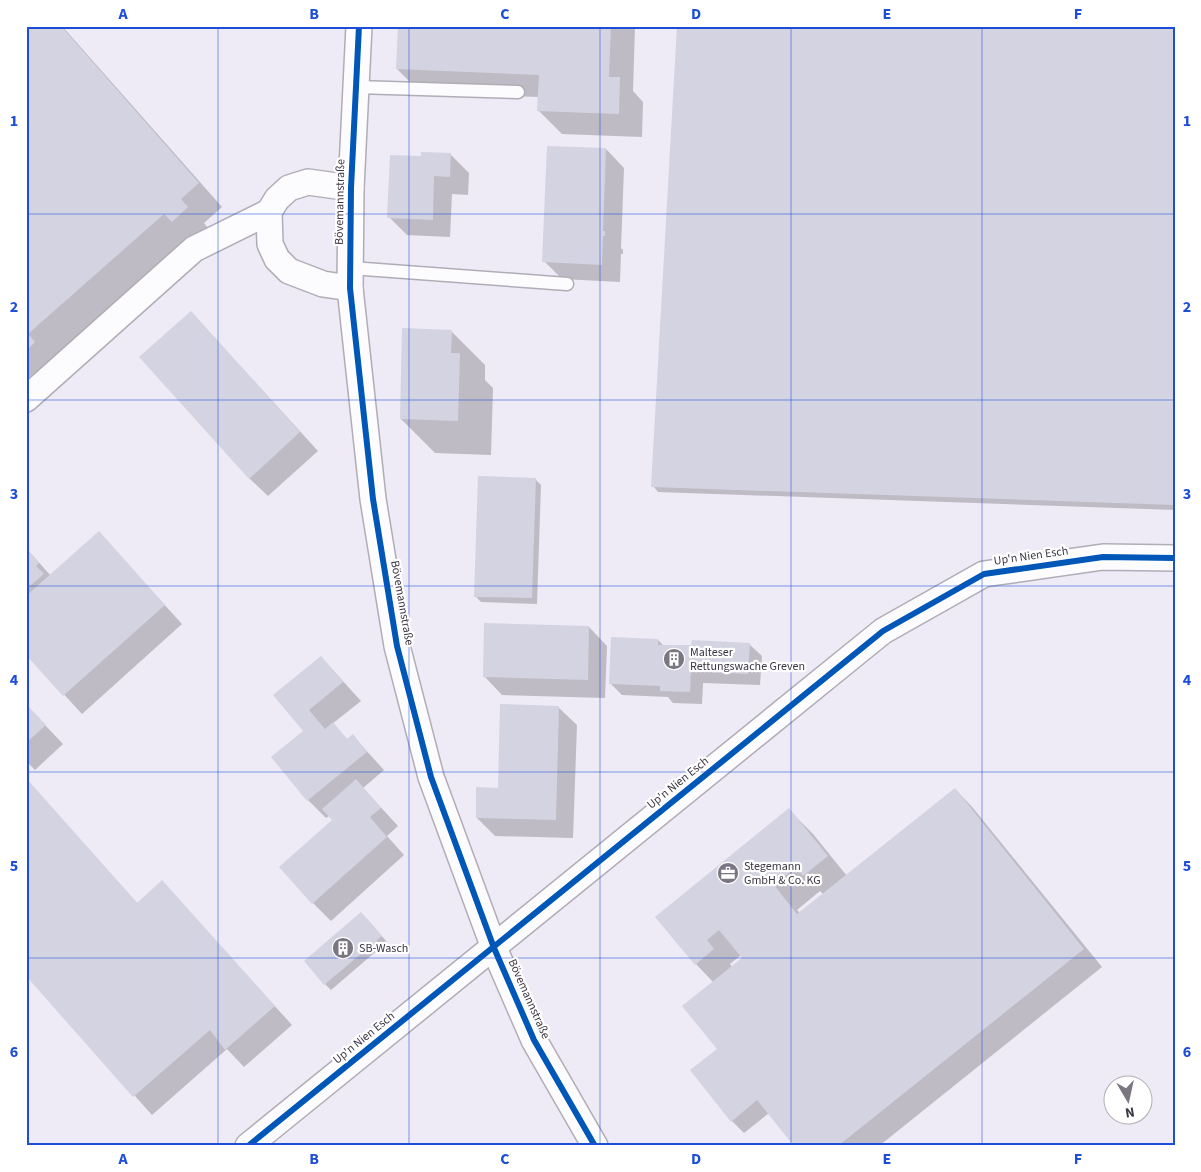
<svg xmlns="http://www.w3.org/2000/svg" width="1201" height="1172" font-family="'Source Sans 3',sans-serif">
<rect width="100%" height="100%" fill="#eeeaf6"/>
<g fill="#0003" fill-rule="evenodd">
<polygon points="26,26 62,26 222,207 204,223 211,232 197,245 189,237 51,359 58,367 45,379 37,371 26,380"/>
<polygon points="399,26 635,26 633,91 643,102 642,137 562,134 538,110 539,97 421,93 397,69"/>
<polygon points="1175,26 1175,510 658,492 653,486"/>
<polygon points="606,149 624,168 621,248 623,250 623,254 621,254 620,282 562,279 544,261"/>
<polygon points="451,155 469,173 468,195 452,194 450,237 407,235 389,217 422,158"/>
<polygon points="191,312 318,451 268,496 249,478"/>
<polygon points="451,331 485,365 485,380 493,388 491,455 435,453 401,419"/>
<polygon points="535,479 541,485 537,604 481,602 475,596"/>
<polygon points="99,533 182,624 82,714 26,653 26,548 51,576"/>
<polygon points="589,627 607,646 605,698 502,695 484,676"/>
<polygon points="658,640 664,646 749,644 762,656 760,685 703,683 702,704 673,703 668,697 622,695 610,683"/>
<polygon points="321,657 361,701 332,724 348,740 353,736 384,770 363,788 398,826 387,836 404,855 331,921 313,903 333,820 329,816 326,818 308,800 305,732 275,695"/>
<polygon points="26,705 63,744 35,770 26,761"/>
<polygon points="558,707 577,725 573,838 495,836 477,818"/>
<polygon points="26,779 138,904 162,882 292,1025 244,1067 227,1049 152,1115 26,974"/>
<path d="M955,789L973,808L1102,967L879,1146H795L769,1113L744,1133L732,1121L720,1055L713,982L696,964L657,917L789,810L813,834L847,876ZM820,891L823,894L800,913L797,910ZM741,955L744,958L732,967L730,964Z"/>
<polygon points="367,919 387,942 331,990 325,984"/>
</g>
<g fill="#d4d3e2">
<polygon points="26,26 61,26 199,183 181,199 188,207 172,222 164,214 28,334 35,342 26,351"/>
<polygon points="398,26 611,26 609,77 620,77 619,114 537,111 539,75 396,69"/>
<polygon points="677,26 1175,26 1175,505 651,487"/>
<polygon points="547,146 606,148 603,231 605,231 605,236 603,236 602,265 542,262"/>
<polygon points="421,152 451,153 450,177 434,176 433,220 387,218 390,155 421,156"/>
<polygon points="191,311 300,432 249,479 139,357"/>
<polygon points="402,328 452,330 451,353 460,353 458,421 400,419"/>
<polygon points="478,476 536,478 532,598 474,597"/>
<polygon points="99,531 165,605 63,696 26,655 26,596"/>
<polygon points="26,548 39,563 36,566 44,574 26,589"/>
<polygon points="484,623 589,626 588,680 483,677"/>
<polygon points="611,637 658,639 658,645 691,645 692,640 750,643 748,674 691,671 690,692 660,691 660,686 609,684"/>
<polygon points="321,656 343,682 309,710 325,729 333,722 347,739 353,734 367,752 307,801 271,757 303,731 273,695"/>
<polygon points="26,704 46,725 26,743"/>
<polygon points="500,704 559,706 556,820 476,818 476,787 498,788"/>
<polygon points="26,778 137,903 162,880 275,1006 225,1050 210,1030 133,1097 26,976"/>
<polygon points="356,779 381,808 370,817 387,837 312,904 279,867 332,820 322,809"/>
<polygon points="955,788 1084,949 838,1146 794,1146 757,1100 731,1122 690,1070 717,1049 682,1006 742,958 719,930 707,940 714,949 695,965 655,917 789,808 828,856 803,876 796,867 774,885 797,914"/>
<polygon points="361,912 382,936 324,985 304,961"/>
</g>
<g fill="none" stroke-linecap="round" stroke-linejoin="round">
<g stroke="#b1adb7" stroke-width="15">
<g id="lane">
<polyline points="356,87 518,92"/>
<polyline points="351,268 567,284"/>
</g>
</g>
<g stroke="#b1adb7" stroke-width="28">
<g id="street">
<polyline points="359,26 351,188 350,288 373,499 397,646 431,777 494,948 534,1040 595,1146"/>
<polyline points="350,288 323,284 289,271 277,259 270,244 269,212 277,199 289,188 308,182 351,188"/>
<polyline points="26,399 194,249 269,212"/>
<polyline points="248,1146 883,631 984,574 1103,557 1175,558"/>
</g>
</g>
<use href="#lane" stroke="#fcfcfe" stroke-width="12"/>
<use href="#street" stroke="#fcfcfe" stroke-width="25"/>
<g stroke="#fff" stroke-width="9">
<g id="cycleway">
<polyline points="359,26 351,188 350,288 373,499 397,646 431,777 494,948 534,1040 595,1146"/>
<polyline points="248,1146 883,631 984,574 1103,557 1175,558"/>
</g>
</g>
<use href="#cycleway" stroke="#0057b8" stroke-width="6"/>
</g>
<path fill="none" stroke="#1d4ed8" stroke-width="1" stroke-opacity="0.55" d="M218,26V1146M409,26V1146M600,26V1146M791,26V1146M982,26V1146M26,214H1175M26,400H1175M26,586H1175M26,772H1175M26,958H1175"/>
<defs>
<g id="building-disc" transform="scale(1.125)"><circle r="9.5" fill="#7a7682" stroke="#fff"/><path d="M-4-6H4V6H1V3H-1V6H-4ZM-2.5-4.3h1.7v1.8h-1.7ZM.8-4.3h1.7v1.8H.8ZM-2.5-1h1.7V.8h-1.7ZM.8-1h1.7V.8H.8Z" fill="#fff"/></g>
<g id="office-disc" transform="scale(1.125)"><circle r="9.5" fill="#7a7682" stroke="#fff"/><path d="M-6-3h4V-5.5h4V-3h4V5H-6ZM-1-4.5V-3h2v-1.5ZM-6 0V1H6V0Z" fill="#fff"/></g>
</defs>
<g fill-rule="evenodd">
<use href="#building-disc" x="674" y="659"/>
<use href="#office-disc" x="728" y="873"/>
<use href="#building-disc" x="343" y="948"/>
</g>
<g text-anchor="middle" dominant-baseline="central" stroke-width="4.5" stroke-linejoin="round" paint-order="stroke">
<g font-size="12" fill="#3c3743" stroke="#fff">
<text transform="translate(340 202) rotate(-89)">Bövemannstraße</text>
<text transform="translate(1031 556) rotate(-8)">Up'n Nien Esch</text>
<text transform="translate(402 603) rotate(80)">Bövemannstraße</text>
<text transform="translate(678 783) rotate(-39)">Up'n Nien Esch</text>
<text transform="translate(529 999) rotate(66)">Bövemannstraße</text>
<text transform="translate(364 1038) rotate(-39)">Up'n Nien Esch</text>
</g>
<g font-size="12" fill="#3c3743" stroke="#fff" text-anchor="start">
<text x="690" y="652">Malteser<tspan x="690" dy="14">Rettungswache Greven</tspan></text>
<text x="744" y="866">Stegemann<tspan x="744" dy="14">GmbH &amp; Co. KG</tspan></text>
<text x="359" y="948">SB-Wasch</text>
</g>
</g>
<rect width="1201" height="1172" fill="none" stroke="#ffffff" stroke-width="55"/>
<g transform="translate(1128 1100) rotate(171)"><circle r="24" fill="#ffffff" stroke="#b1afb4"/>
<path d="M0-4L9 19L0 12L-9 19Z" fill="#7a7682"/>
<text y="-8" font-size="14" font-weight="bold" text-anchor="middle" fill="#3c3743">N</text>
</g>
<rect x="28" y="28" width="1146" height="1116" fill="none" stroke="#1d4ed8" stroke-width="2"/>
<g font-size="16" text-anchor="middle" font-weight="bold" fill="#1d4ed8">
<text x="123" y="19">A</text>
<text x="314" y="19">B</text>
<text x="505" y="19">C</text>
<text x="696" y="19">D</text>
<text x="887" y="19">E</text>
<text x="1078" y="19">F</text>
<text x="14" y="126">1</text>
<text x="1187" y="126">1</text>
<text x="14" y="312">2</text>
<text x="1187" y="312">2</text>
<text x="14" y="499">3</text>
<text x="1187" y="499">3</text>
<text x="14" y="685">4</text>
<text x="1187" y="685">4</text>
<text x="14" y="871">5</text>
<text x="1187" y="871">5</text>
<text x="14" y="1057">6</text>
<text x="1187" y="1057">6</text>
<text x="123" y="1164">A</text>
<text x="314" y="1164">B</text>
<text x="505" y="1164">C</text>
<text x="696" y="1164">D</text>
<text x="887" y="1164">E</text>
<text x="1078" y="1164">F</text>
</g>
</svg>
